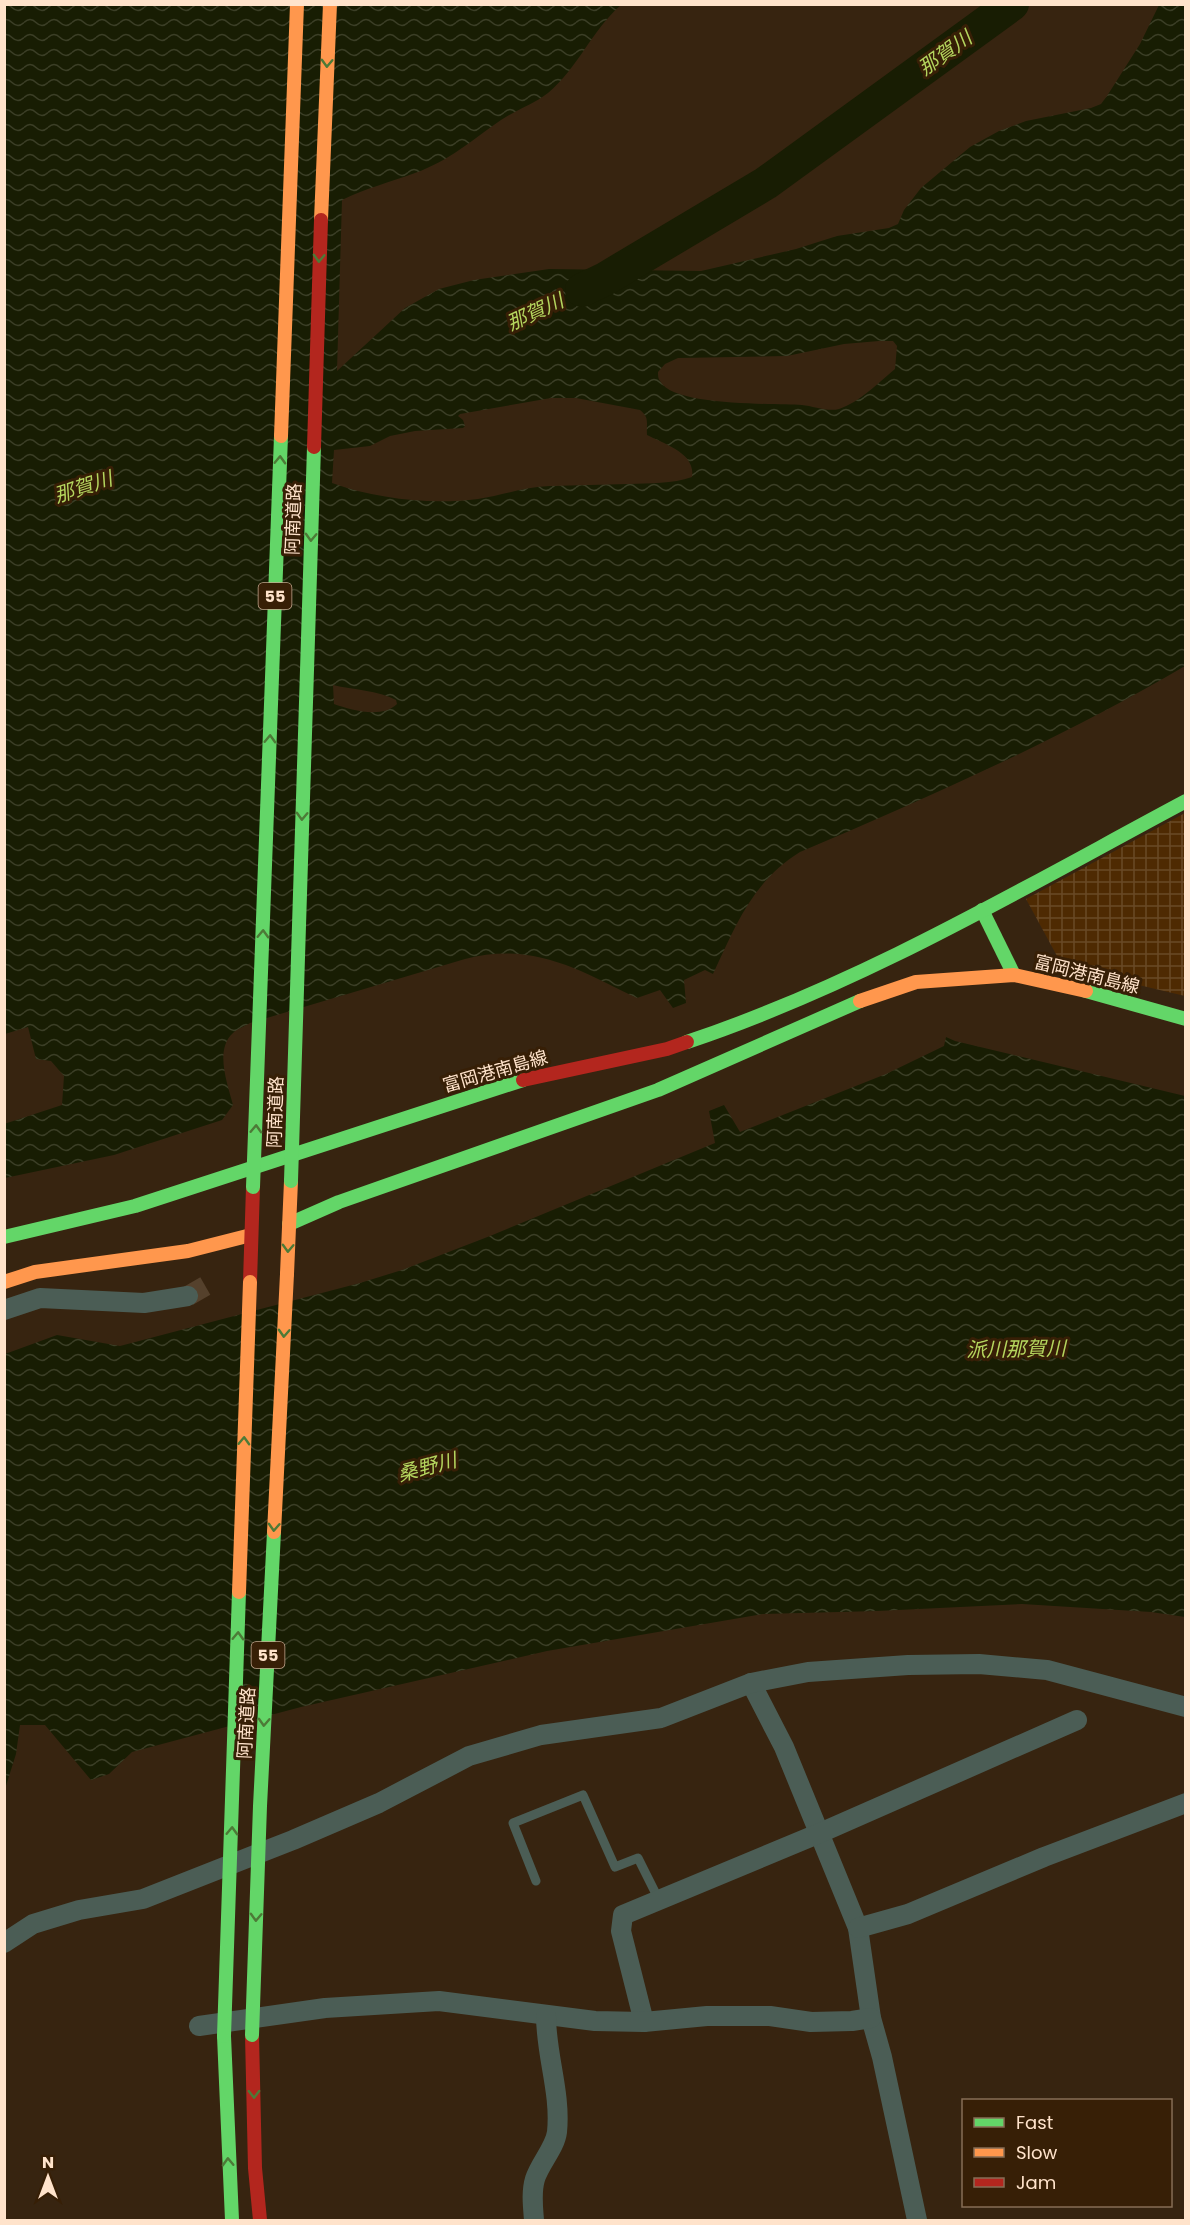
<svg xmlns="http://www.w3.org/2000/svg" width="1190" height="2225" font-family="Poppins,'Noto Sans JP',sans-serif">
<defs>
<pattern id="industrial-grid" width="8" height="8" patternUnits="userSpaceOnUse" patternTransform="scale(1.5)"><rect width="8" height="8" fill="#4e2a02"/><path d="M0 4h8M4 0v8" fill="none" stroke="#694926"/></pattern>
<pattern id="water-waves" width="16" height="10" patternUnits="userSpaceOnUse" patternTransform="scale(1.5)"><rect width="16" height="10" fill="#181d03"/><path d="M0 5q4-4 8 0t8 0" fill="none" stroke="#3b3e26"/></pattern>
</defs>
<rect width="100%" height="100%" fill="#372410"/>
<polygon fill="url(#industrial-grid)" points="1185,813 1185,996 1063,967 1026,899"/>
<g fill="url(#water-waves)" fill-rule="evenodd">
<path d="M5,5H621C592,30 578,68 548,93C534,104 516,110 501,120C472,140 449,161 415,173C391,182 366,188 342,200L337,371L405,308L439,289L474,280L549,269L701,271L796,249L837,236L889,228L898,224L904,210L921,188L970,147L999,131L1026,121L1091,108L1101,104L1107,96L1140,44L1159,5H1185V666C1062,738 932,796 800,852C752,882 736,925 713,974L705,970L684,980L686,1003L673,1008L660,990L637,998C579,970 533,941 465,959L250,1023C245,1026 237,1029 233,1033C214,1050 228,1085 233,1105L222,1120L114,1155L5,1178L4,1124L62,1105L64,1076L51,1061L36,1059L28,1027L5,1034ZM879,341H893L897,346L895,369C879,382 860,402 839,409C828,412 813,406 802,405C775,403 673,407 660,381C658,379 658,375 658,372L665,364L678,358L787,356L844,344ZM551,398H576L640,410C650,418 646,423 647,435C664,444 696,453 692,477C672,484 650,483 628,484C602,485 576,485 550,486C525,487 502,495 478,499C431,505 377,499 332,483L334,450L370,446L390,436L415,431L463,428L465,426L463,420L458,416L460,414ZM333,685C353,690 378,690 396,700L397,704C382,719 351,710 334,704Z"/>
<polygon points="946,1037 955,1041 1185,1096 1185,1617 1151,1612 1022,1604 877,1611 763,1614 547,1651 301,1707 132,1752 109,1774 91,1780 45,1725 20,1725 16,1754 5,1789 5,1354 57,1335 120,1346 360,1283 402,1270 490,1236 715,1143 709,1111 724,1105 740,1132 886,1074 944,1046"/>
</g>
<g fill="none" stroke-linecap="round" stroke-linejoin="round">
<polyline stroke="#181d03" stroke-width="34" points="582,290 605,279 766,183 1012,4"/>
<polyline stroke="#55412c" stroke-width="20" stroke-dasharray="20 10" stroke-linecap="butt" points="188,1296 207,1285"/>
<polyline stroke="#4b5d55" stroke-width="9" points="536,1881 513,1823 583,1795 615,1867 638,1858 659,1900"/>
<g stroke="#4b5d55" stroke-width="20">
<polyline points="4,1310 40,1298 144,1303 188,1296"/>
<polyline points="751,1683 784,1747 858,1928 871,2018 882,2057 917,2220"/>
<polyline points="858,1928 908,1914 1044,1857 1186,1803"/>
<polyline points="4,1943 33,1924 79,1910 143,1899 293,1840 379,1803 469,1756 541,1735 661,1718 751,1683 808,1672 908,1665 979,1664 1047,1670 1186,1707"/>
<polyline points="644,2022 621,1931 623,1915 820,1833 1077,1720"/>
<polyline points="199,2026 325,2008 439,2001 595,2021 644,2022 707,2016 770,2016 811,2022 852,2021 871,2018"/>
<path d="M534,2220C533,2207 531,2192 535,2179C540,2163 555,2148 557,2132C561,2093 546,2055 546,2016"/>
</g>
<g stroke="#63d668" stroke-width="14">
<polyline points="982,910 1014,975"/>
<polyline points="1086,991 1186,1019"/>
<path d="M687,1042C863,983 1023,888 1186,801"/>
<polyline points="289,1224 339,1202 658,1090 860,1001"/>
<polyline points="4,1237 135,1206 523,1080"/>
<polyline points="224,2036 232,2220"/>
</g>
<g stroke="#ff974d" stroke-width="14">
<polyline points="860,1001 916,982 1014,975 1086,991"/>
<polyline points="287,1274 291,1181"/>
<polyline points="4,1282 35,1272 188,1251 251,1235"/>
</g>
<g stroke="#b3261e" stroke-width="14">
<polyline points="523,1080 667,1049 687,1042"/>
<polyline points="250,1282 253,1187"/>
<polyline points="252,2035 255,2168 260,2220"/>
</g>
<g stroke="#63d668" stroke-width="14">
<polyline points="291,1181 314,447"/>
<polyline points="253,1187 281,436"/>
<polyline points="252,2035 260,1806 274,1532"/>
<polyline points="224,2036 239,1592"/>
</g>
<g stroke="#ff974d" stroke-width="14">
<polyline points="321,220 330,4"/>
<polyline points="281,436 297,4"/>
<polyline points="274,1532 287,1274"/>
<polyline points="239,1592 250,1282"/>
</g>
<polyline stroke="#b3261e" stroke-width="14" points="314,447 321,220"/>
</g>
<defs><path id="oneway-chevron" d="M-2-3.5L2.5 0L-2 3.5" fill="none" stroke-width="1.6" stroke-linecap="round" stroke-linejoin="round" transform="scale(1.5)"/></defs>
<g stroke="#4d7a37">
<use href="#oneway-chevron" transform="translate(327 63) rotate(92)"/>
<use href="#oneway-chevron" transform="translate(319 258) rotate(92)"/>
<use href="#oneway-chevron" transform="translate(280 460) rotate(-88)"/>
<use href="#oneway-chevron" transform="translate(311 537) rotate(92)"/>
<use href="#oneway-chevron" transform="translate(270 739) rotate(-88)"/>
<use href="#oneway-chevron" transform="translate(302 816) rotate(92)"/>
<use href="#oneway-chevron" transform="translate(263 934) rotate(-88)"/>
<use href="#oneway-chevron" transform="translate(256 1129) rotate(-88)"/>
<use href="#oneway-chevron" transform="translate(288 1248) rotate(92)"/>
<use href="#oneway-chevron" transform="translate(284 1333) rotate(93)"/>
<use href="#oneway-chevron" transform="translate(244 1441) rotate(-88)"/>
<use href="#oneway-chevron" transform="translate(274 1527) rotate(93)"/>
<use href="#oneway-chevron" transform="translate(238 1636) rotate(-88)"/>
<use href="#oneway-chevron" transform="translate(264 1722) rotate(93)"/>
<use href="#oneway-chevron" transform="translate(232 1831) rotate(-88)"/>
<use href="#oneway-chevron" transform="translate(256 1917) rotate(92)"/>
<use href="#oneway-chevron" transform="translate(254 2094) rotate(89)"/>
<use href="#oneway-chevron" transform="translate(228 2162) rotate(-92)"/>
</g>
<g text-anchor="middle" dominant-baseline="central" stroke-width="6" stroke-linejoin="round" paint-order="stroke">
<g fill="#371f06" stroke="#c3a890" stroke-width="1.5">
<rect x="258.5" y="583" width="33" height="26" rx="4.5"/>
<rect x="251.5" y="1642" width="33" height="26" rx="4.5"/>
</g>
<g font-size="16" font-weight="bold" fill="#ffe3cb">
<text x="275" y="596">55</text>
<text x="268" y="1655">55</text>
</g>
<g font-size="18" fill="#ffe3cb" stroke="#371f06">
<text transform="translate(293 519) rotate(-88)">阿南道路</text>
<text transform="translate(1087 974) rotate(14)">富岡港南島線</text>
<text transform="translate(495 1071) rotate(-16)">富岡港南島線</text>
<text transform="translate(275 1112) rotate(-88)">阿南道路</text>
<text transform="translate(246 1723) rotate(-87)">阿南道路</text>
</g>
<g font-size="20" font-style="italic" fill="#b4d55e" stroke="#371f06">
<text transform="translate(945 53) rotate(-36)">那賀川</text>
<text transform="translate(535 312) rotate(-25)">那賀川</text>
<text transform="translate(83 487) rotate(-18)">那賀川</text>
<text transform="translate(1016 1349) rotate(-1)">派川那賀川</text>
<text transform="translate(427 1467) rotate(-15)">桑野川</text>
</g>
</g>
<rect width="1190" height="2225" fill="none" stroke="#ffe3cb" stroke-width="12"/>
<rect x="962" y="2099" width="210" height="108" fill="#371f06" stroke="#876d55" stroke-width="1.5"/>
<rect x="974" y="2118" width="30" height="9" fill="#63d668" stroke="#876d55" stroke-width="1.5"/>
<text x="1016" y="2129" font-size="18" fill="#ffe3cb">Fast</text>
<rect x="974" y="2148" width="30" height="9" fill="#ff974d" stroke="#876d55" stroke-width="1.5"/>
<text x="1016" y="2159" font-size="18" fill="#ffe3cb">Slow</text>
<rect x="974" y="2178" width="30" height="9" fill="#b3261e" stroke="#876d55" stroke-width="1.5"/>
<text x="1016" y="2189" font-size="18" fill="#ffe3cb">Jam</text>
<g transform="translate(48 2177)" stroke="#371f06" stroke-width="4.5" paint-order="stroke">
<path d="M0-4.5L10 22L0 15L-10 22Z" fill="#ffe3cb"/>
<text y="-9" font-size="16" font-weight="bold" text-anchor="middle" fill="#ffe3cb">N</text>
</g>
</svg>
